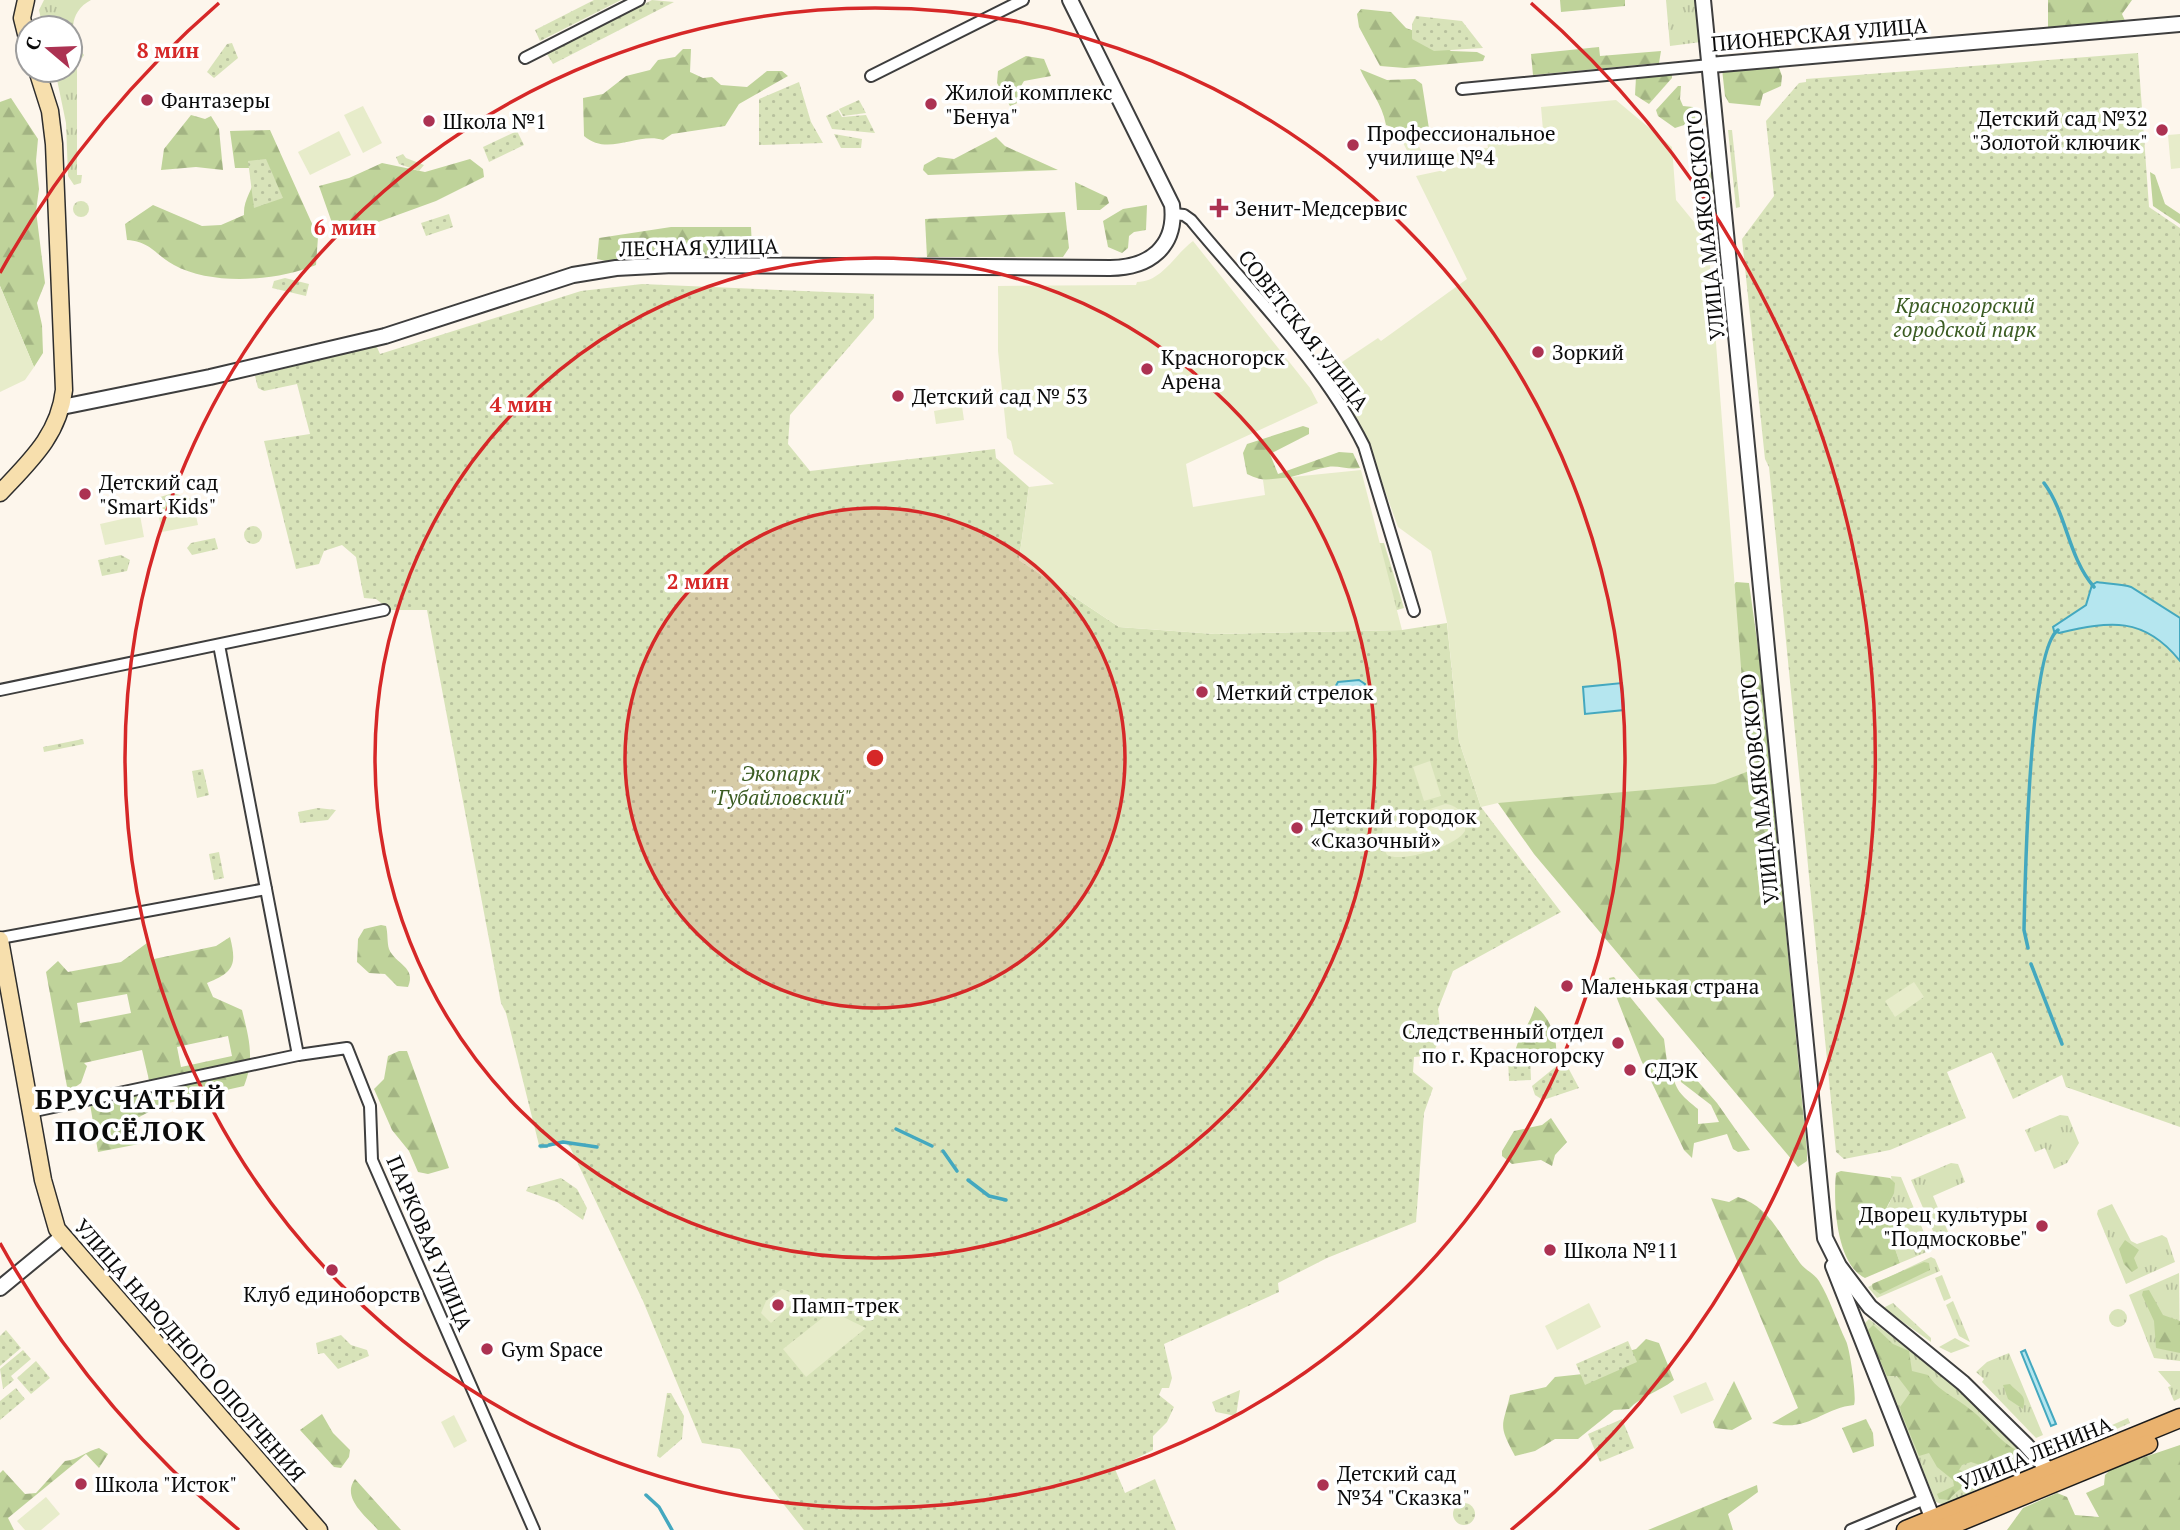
<svg xmlns="http://www.w3.org/2000/svg" width="2180" height="1530" font-family="'PT Serif',serif">
<defs>
<pattern id="grass-tufts" width="24" height="20" patternUnits="userSpaceOnUse" patternTransform="scale(1.75)"><rect width="24" height="20" fill="#d8e3b9"/><path d="M3 7l-1-3M5 7V3M7 7l1-3M15 17l-1-3M17 17v-4M19 17l1-3" fill="none" stroke="#b8c19e"/></pattern>
<pattern id="forest-firs" width="22" height="20" patternUnits="userSpaceOnUse" patternTransform="scale(1.75)"><rect width="22" height="20" fill="#bfd39a"/><path d="M5 1l3.5 6h-7zM16 11l3.5 6h-7z" fill="#a3b483"/></pattern>
<pattern id="park-dots" width="8" height="8" patternUnits="userSpaceOnUse" patternTransform="scale(1.75)"><rect width="8" height="8" fill="#d8e3b9"/><path d="M2 2h.1M6 6h.1" fill="none" stroke="#b8c19e" stroke-width="1.8" stroke-linecap="round"/></pattern>
</defs>
<rect width="100%" height="100%" fill="#fdf6ec"/>
<g fill="url(#grass-tufts)">
<path d="M44,0H91C68,12 69,37 84,55L82,58L70,57V28H43L39,10Z"/>
<polygon points="1666,0 1697,0 1701,42 1670,46"/>
<polygon points="70,62 77,64 77,175 82,175 81,183 74,185 68,176 66,123 55,70 70,70"/>
<polygon points="1728,130 1732,130 1740,207 1736,208"/>
<polygon points="1710,152 1715,199 1713,201 1709,197 1705,156"/>
<circle cx="81" cy="209" r="8"/>
<polygon points="1372,543 1384,543 1404,608 1373,617"/>
<polygon points="2060,1115 2068,1116 2079,1143 2067,1163 2054,1169 2045,1148 2035,1152 2025,1130"/>
<polygon points="1951,1163 1958,1164 1965,1182 1933,1196 1951,1239 1936,1238 1911,1180"/>
<path d="M1891,1176L1901,1177L1930,1247L1929,1251L1900,1263L1893,1243L1897,1228L1885,1211C1895,1196 1893,1189 1891,1176Z"/>
<polygon points="2112,1204 2131,1241 2137,1244 2162,1235 2167,1238 2175,1262 2126,1284 2097,1214 2098,1210"/>
<polygon points="1931,1257 1935,1259 1940,1271 1877,1298 1868,1287"/>
<polygon points="2179,1273 2180,1361 2154,1358 2129,1295"/>
<polygon points="1942,1275 1951,1298 1944,1301 1935,1278"/>
<polygon points="1953,1301 1970,1342 1959,1336 1946,1305"/>
<polygon points="1893,1303 1931,1338 1931,1342 1883,1308"/>
<circle cx="2118" cy="1318" r="9"/>
<polygon points="1869,1319 1953,1383 2019,1447 2021,1463 2013,1472 1944,1505 1936,1502 1863,1325"/>
<polygon points="1955,1338 1970,1346 1951,1353 1939,1347"/>
<polygon points="2009,1353 2043,1435 2036,1438 1982,1382 1984,1379 1976,1372 1987,1362"/>
<polygon points="2158,1371 2180,1371 2180,1398 2174,1401 2168,1387 2171,1386"/>
<polygon points="2128,1418 2130,1423 2072,1449 2069,1444"/>
</g>
<g fill="url(#forest-firs)" fill-rule="evenodd">
<polygon points="1560,0 1625,0 1625,6 1561,12"/>
<polygon points="2048,0 2132,0 2122,14 2126,23 2048,30"/>
<polygon points="1361,9 1391,12 1406,28 1431,37 1451,51 1477,52 1485,56 1483,61 1405,68 1380,66 1359,27 1357,14"/>
<polygon points="1599,47 1600,56 1661,51 1659,63 1533,75 1531,54"/>
<path d="M683,49H691L690,72L703,78L712,77L721,85L747,87L767,71H782L788,76L739,104L725,126L672,134L663,140C637,132 608,157 584,136L583,98L603,94L626,76L650,70L658,60L675,57Z"/>
<polygon points="1026,56 1044,59 1051,76 1024,81 1021,86 1025,94 1020,102 1010,106 997,83 998,71"/>
<polygon points="1778,65 1782,76 1781,86 1763,94 1760,106 1729,103 1725,96 1722,69"/>
<path d="M1360,69L1387,80L1415,79L1422,84L1430,135L1424,140L1411,128L1402,131L1386,125C1382,103 1369,89 1360,69Z"/>
<polygon points="1672,74 1672,78 1649,104 1635,95 1636,77"/>
<polygon points="1678,86 1681,86 1680,99 1683,106 1693,107 1696,121 1675,128 1658,116 1656,110"/>
<polygon points="11,98 38,139 36,161 39,189 36,211 45,283 37,303 42,325 43,353 34,367 0,286 0,102"/>
<polygon points="191,115 205,119 211,116 219,129 223,170 196,167 161,170 164,149"/>
<path d="M270,130L318,237L316,265C277,281 212,286 174,265C155,255 152,242 127,240L125,224L153,205L202,226L221,225L244,215C243,197 256,187 257,168H235L230,131Z"/>
<polygon points="996,137 1005,146 1058,170 928,175 923,170 924,165 938,157 954,159"/>
<polygon points="470,159 483,169 484,177 436,201 337,237 319,186 349,178 382,163 425,172"/>
<polygon points="2150,172 2155,175 2165,204 2180,214 2180,224 2153,206"/>
<polygon points="1075,182 1107,197 1109,203 1100,210 1077,210"/>
<polygon points="1147,205 1146,230 1134,232 1129,236 1128,248 1122,253 1108,247 1103,221 1123,209"/>
<polygon points="1065,212 1069,248 1063,257 927,257 925,219"/>
<polygon points="671,227 751,227 752,248 747,254 657,255 606,261 597,259 599,238"/>
<path d="M1303,426L1309,428V434L1270,454L1278,474L1339,452L1353,453L1360,468C1348,470 1337,465 1328,467C1299,472 1275,489 1247,474L1243,453L1247,444Z"/>
<polygon points="1736,582 1749,583 1760,662 1807,1152 1807,1161 1798,1167 1534,854 1498,803 1715,608"/>
<path d="M381,925L386,926C388,933 387,943 389,949C395,964 417,967 408,987L397,986L385,974L369,973L357,962L358,939L364,929Z"/>
<path d="M230,937C237,965 234,972 207,983L213,997L242,1010C249,1038 255,1059 244,1086L164,1104L124,1125L139,1144L98,1152L90,1104L152,1093L142,1050L84,1063L87,1066L81,1083L68,1092L46,972L58,961L68,972L121,962L147,943L154,959L216,946ZM127,994L131,1013L80,1023L77,1003ZM228,1036L232,1056L181,1067L177,1047Z"/>
<path d="M1614,977L1664,1039L1667,1062L1687,1069L1717,1103L1750,1150L1738,1152L1733,1149L1727,1134L1694,1143L1692,1158L1684,1150L1641,1060L1609,978ZM1679,1070L1681,1082L1711,1105L1719,1122L1698,1124V1109C1686,1099 1674,1091 1673,1073Z"/>
<path d="M1535,1006C1549,1016 1558,1038 1556,1055L1550,1053L1539,1063L1519,1061L1514,1057C1518,1033 1529,1029 1535,1006Z"/>
<polygon points="399,1051 407,1051 449,1168 428,1174 418,1172 409,1151 392,1130 374,1089 384,1079 388,1056"/>
<polygon points="1551,1118 1567,1142 1555,1155 1552,1166 1541,1160 1512,1164 1502,1156 1502,1151 1514,1131 1542,1125"/>
<path d="M1841,1171L1890,1178L1895,1183L1894,1193L1885,1211L1897,1228L1893,1243L1900,1263L1865,1278C1836,1264 1833,1202 1836,1173Z"/>
<path d="M1738,1197C1770,1206 1782,1239 1800,1263C1805,1270 1815,1274 1819,1281C1830,1299 1837,1322 1846,1341C1850,1349 1857,1398 1854,1405C1823,1408 1807,1433 1772,1423L1798,1408L1711,1198L1729,1202Z"/>
<polygon points="2125,1240 2139,1250 2134,1258 2138,1268 2132,1272 2124,1264 2119,1249"/>
<polygon points="1924,1262 1929,1263 1930,1270 1880,1294 1873,1289 1872,1284"/>
<polygon points="2149,1290 2163,1315 2180,1321 2180,1353 2156,1348 2154,1321 2142,1295 2143,1291"/>
<path d="M1873,1325L1893,1344L1909,1351L1912,1371L1928,1375C1939,1392 1956,1397 1971,1410C1988,1423 1998,1441 2018,1451L2015,1461L2011,1464L2000,1461L1986,1467L1971,1462L1962,1465L1959,1470L1969,1473L1971,1478C1965,1488 1956,1490 1949,1500L1939,1499L1937,1494L1954,1486L1953,1480L1937,1467L1929,1453L1919,1456L1901,1412L1900,1407L1910,1393L1897,1376H1887L1867,1331Z"/>
<path d="M1646,1339L1659,1343L1674,1380C1657,1393 1642,1395 1629,1409L1614,1410L1578,1439H1555L1535,1451L1515,1456C1497,1423 1503,1427 1510,1395L1546,1387L1555,1377L1583,1374L1601,1359L1636,1349Z"/>
<polygon points="1734,1381 1752,1419 1732,1430 1715,1428 1713,1422"/>
<path d="M2010,1384C2017,1393 2028,1394 2023,1409L2008,1399L2003,1385Z"/>
<polygon points="322,1414 333,1433 350,1450 349,1457 341,1468 334,1467 300,1430"/>
<polygon points="1866,1419 1873,1433 1874,1446 1853,1453 1842,1428"/>
<polygon points="2180,1445 2180,1530 2007,1530 2023,1508 2057,1493 2067,1497 2075,1515 2099,1517 2086,1493 2104,1485 2105,1475 2112,1468"/>
<path d="M99,1448L108,1454L99,1468L86,1454L8,1518L14,1530H0V1473L3,1470L25,1494L36,1493L65,1461C78,1460 86,1451 99,1448Z"/>
<path d="M355,1479L401,1530H378C366,1516 341,1498 355,1479Z"/>
<polygon points="1757,1485 1758,1492 1728,1514 1733,1530 1648,1530"/>
</g>
<g fill="url(#park-dots)">
<polygon points="594,0 621,0 540,41 535,30"/>
<polygon points="652,0 674,2 553,64 547,54"/>
<polygon points="1416,16 1462,21 1483,48 1434,51 1412,39 1412,24"/>
<polygon points="232,43 238,58 214,78 207,72 227,44"/>
<polygon points="2138,53 2149,207 2180,228 2180,1127 2066,1087 2062,1075 2013,1099 1992,1052 1947,1072 1966,1118 1890,1150 1844,1159 1836,1152 1769,467 1765,459 1742,239 1774,196 1766,121 1799,83 1806,82 1806,79"/>
<polygon points="799,82 811,122 823,143 759,145 759,99"/>
<polygon points="859,100 866,113 843,116 839,109"/>
<polygon points="838,110 842,117 866,115 875,133 832,129 826,116"/>
<polygon points="517,131 524,145 489,162 483,147"/>
<polygon points="834,134 862,139 861,148 841,148"/>
<polygon points="403,154 406,158 424,165 419,171 399,164 396,157"/>
<polygon points="266,159 283,198 254,208 248,161"/>
<polygon points="449,214 453,227 426,236 421,223"/>
<polygon points="285,278 309,284 306,296 272,288 274,281"/>
<polygon points="642,284 874,294 874,318 790,415 788,444 810,471 995,449 996,458 1029,487 1019,560 1119,627 1215,634 1402,630 1447,623 1459,741 1481,807 1561,912 1453,971 1438,1009 1441,1037 1432,1055 1414,1057 1413,1072 1433,1088 1424,1113 1416,1222 1327,1258 1278,1283 1279,1292 1164,1344 1172,1378 1169,1388 1162,1388 1159,1395 1174,1407 1167,1422 1153,1436 1153,1450 1115,1469 1125,1493 1155,1479 1176,1530 804,1530 740,1449 702,1443 643,1301 570,1147 565,1143 540,1149 506,1013 501,1003 427,610 390,610 376,599 364,598 356,557 342,545 324,551 319,564 296,569 264,441 310,434 297,384 264,391 258,388 255,376 376,345 380,354 581,291"/>
<polygon points="173,493 192,499 194,506 158,513 157,498"/>
<circle cx="253" cy="535" r="9"/>
<polygon points="215,538 218,549 192,555 187,548 191,543"/>
<polygon points="121,555 130,560 127,571 102,576 98,560"/>
<polygon points="83,739 84,744 44,752 43,747"/>
<polygon points="203,769 209,795 197,798 192,771"/>
<polygon points="318,808 336,810 328,820 300,823 298,812"/>
<polygon points="219,852 224,878 214,880 209,854"/>
<polygon points="1530,1057 1531,1080 1509,1081 1508,1058"/>
<polygon points="1564,1060 1579,1088 1543,1100 1535,1095 1532,1086"/>
<polygon points="561,1178 577,1189 587,1208 583,1220 557,1202 526,1191 528,1187"/>
<polygon points="6,1330 21,1348 0,1366 0,1336"/>
<polygon points="341,1335 351,1345 367,1350 369,1356 338,1369 324,1353 318,1354 316,1343"/>
<polygon points="1628,1341 1637,1362 1585,1385 1576,1364"/>
<polygon points="23,1350 31,1359 11,1376 14,1380 3,1389 0,1369"/>
<polygon points="36,1361 50,1378 31,1394 17,1378"/>
<polygon points="16,1388 25,1399 0,1420 0,1401"/>
<polygon points="1240,1390 1236,1416 1216,1412 1212,1402"/>
<polygon points="667,1393 671,1393 684,1416 682,1439 660,1458 657,1456"/>
<polygon points="1622,1419 1634,1448 1600,1462 1588,1434"/>
<circle cx="1464" cy="1514" r="11"/>
</g>
<g fill="#e7ecca">
<polygon points="1616,100 1672,147 1676,200 1708,239 1749,771 1715,784 1498,803 1481,807 1459,741 1447,622 1431,551 1398,527 1367,441 1327,372 1378,338 1381,341 1467,279 1416,176 1458,167 1457,150 1488,148 1487,141 1506,139 1507,146 1544,142 1541,107"/>
<polygon points="363,106 382,143 363,153 344,115"/>
<polygon points="339,131 351,155 310,175 298,152"/>
<polygon points="1412,133 1424,156 1413,162 1401,139"/>
<polygon points="2180,134 2180,168 2171,169 2168,135"/>
<path d="M1193,241L1310,388L1318,403L1186,464L1193,507L1265,495L1263,480L1361,470L1402,630L1215,634L1119,627L1019,560L1029,487L1054,484L1014,454L1011,441L1007,438L998,351V286L1136,285L1137,282C1162,282 1175,254 1193,241Z"/>
<polygon points="0,286 34,367 25,380 0,392"/>
<polygon points="962,406 964,420 936,424 934,411"/>
<polygon points="194,506 198,525 162,532 158,513"/>
<polygon points="140,515 144,537 105,545 100,524"/>
<polygon points="1430,761 1441,796 1424,801 1413,767"/>
<path d="M1445,804C1460,805 1466,817 1465,831C1457,846 1402,863 1387,855L1380,841L1384,824Z"/>
<polygon points="1914,982 1924,997 1895,1017 1885,1001"/>
<polygon points="782,1289 792,1293 797,1300 771,1323 761,1313 766,1301"/>
<polygon points="1589,1303 1601,1327 1557,1350 1545,1326"/>
<polygon points="831,1311 866,1328 806,1377 783,1349"/>
<polygon points="1706,1382 1714,1400 1681,1414 1673,1396"/>
<polygon points="454,1415 467,1441 454,1448 441,1422"/>
<polygon points="46,1497 60,1514 41,1530 25,1530 17,1521"/>
</g>
<g fill="#b5e6ef" stroke="#44a8bf" stroke-width="2">
<path d="M2097,582C2107,584 2122,584 2131,587L2180,618V661C2144,616 2110,621 2059,633L2054,631L2053,627L2086,605L2092,585Z"/>
<polygon points="1359,680 1365,684 1364,689 1338,695 1333,691 1338,682"/>
<polygon points="1622,683 1624,710 1585,714 1583,687"/>
<polygon points="2025,1350 2056,1424 2051,1426 2021,1352"/>
</g>
<g fill="none" stroke-linecap="round" stroke-linejoin="round">
<g stroke="#44a8bf" stroke-width="3.5">
<path d="M2044,483C2067,514 2068,557 2094,587"/>
<path d="M2028,948L2024,930C2025,886 2029,650 2058,630"/>
<polyline points="2031,964 2062,1044"/>
<polyline points="896,1129 932,1146"/>
<polyline points="549,1145 563,1142 597,1147"/>
<polyline points="540,1146 547,1146"/>
<polyline points="943,1151 957,1171"/>
<polyline points="968,1180 989,1196 1006,1200"/>
<polyline points="646,1495 659,1507 672,1530"/>
</g>
<g stroke="#3e3e3e" stroke-width="14">
<g id="minor">
<polyline points="525,58 639,0"/>
<polyline points="871,76 1023,0"/>
<polyline points="1462,89 1710,65"/>
<path d="M1173,214L1184,215L1191,220C1250,292 1322,362 1364,446L1414,611"/>
<polyline points="219,645 298,1055 347,1048 370,1106 372,1160 534,1530"/>
<polyline points="0,690 384,610"/>
<polyline points="0,938 266,889"/>
<polyline points="30,1112 298,1055"/>
<polyline points="1851,1530 1925,1499"/>
</g>
</g>
<g stroke="#3e3e3e" stroke-width="18">
<g id="tertiary">
<polyline points="1703,0 1825,1238 1839,1266 1870,1307 1963,1383 2026,1445 2049,1471 2053,1481"/>
<polyline points="1710,65 2180,24"/>
<path d="M62,407L210,377L385,336L573,275L616,268L673,265L1110,268C1149,268 1177,247 1172,205L1070,0"/>
<polyline points="1833,1266 1936,1527"/>
<polyline points="0,1288 62,1237"/>
</g>
</g>
<g stroke="#2d2d2d" stroke-width="19">
<g id="secondary">
<polyline points="26,0 22,18 28,42"/>
<path d="M0,493C30,461 59,435 64,390L54,144L50,111L37,70"/>
<polyline points="0,940 43,1180 57,1229 319,1530"/>
</g>
</g>
<g stroke="#1c1c1c" stroke-width="21">
<g id="primary">
<polyline points="1906,1530 2180,1418"/>
<polyline points="1939,1530 2148,1444"/>
</g>
</g>
<use href="#minor" stroke="#fff" stroke-width="10"/>
<use href="#tertiary" stroke="#fff" stroke-width="14"/>
<use href="#secondary" stroke="#f7dfad" stroke-width="16"/>
<use href="#primary" stroke="#eab26e" stroke-width="18"/>
</g>
<circle cx="875" cy="758" r="250" fill="#d62828" fill-opacity=".12"/>
<g fill="none" stroke="#d62828" stroke-width="3.5">
<circle cx="875" cy="758" r="250"/>
<circle cx="875" cy="758" r="500"/>
<circle cx="875" cy="758" r="750"/>
<path d="M239 1530A1000 1000 0 0 1 0 1243M0 273A1000 1000 0 0 1 219 3M1531 3A1000 1000 0 0 1 1511 1530"/>
</g>
<g fill="#ac3252" stroke="#fff" stroke-width="2.5">
<circle cx="147" cy="100" r="7"/>
<circle cx="931" cy="104" r="7"/>
<circle cx="429" cy="121" r="7"/>
<circle cx="2162" cy="130" r="7"/>
<circle cx="1353" cy="145" r="7"/>
<path d="M1215.5 197.5h7v7h7v7h-7v7h-7v-7h-7v-7h7z"/>
<circle cx="1538" cy="352" r="7"/>
<circle cx="1147" cy="369" r="7"/>
<circle cx="898" cy="396" r="7"/>
<circle cx="85" cy="494" r="7"/>
<circle cx="1202" cy="692" r="7"/>
<circle cx="1297" cy="828" r="7"/>
<circle cx="1567" cy="986" r="7"/>
<circle cx="1618" cy="1043" r="7"/>
<circle cx="1630" cy="1070" r="7"/>
<circle cx="2042" cy="1226" r="7"/>
<circle cx="1550" cy="1250" r="7"/>
<circle cx="332" cy="1270" r="7"/>
<circle cx="778" cy="1305" r="7"/>
<circle cx="487" cy="1349" r="7"/>
<circle cx="81" cy="1484" r="7"/>
<circle cx="1323" cy="1485" r="7"/>
</g>
<g text-anchor="middle" dominant-baseline="central" stroke-width="7" stroke-linejoin="round" paint-order="stroke">
<g font-size="21" fill="#0b0b0b" stroke="#fff">
<text transform="translate(1819 34) rotate(-5)">ПИОНЕРСКАЯ УЛИЦА</text>
<text transform="translate(1705 225) rotate(-96)">УЛИЦА МАЯКОВСКОГО</text>
<text transform="translate(699 247) rotate(-1)">ЛЕСНАЯ УЛИЦА</text>
<text transform="translate(1304 330) rotate(52)">СОВЕТСКАЯ УЛИЦА</text>
<text transform="translate(1759 789) rotate(-96)">УЛИЦА МАЯКОВСКОГО</text>
<text transform="translate(430 1243) rotate(67)">ПАРКОВАЯ УЛИЦА</text>
<text transform="translate(190 1350) rotate(49)">УЛИЦА НАРОДНОГО ОПОЛЧЕНИЯ</text>
<text transform="translate(2035 1453) rotate(-22)">УЛИЦА ЛЕНИНА</text>
</g>
<g font-size="21" fill="#0b0b0b" stroke="#fff" text-anchor="start">
<text x="945" y="92">Жилой комплекс<tspan x="945" dy="24">"Бенуа"</tspan></text>
<text x="161" y="100">Фантазеры</text>
<text x="2148" y="118" text-anchor="end">Детский сад №32<tspan x="2148" dy="24">"Золотой ключик"</tspan></text>
<text x="443" y="121">Школа №1</text>
<text x="1367" y="133">Профессиональное<tspan x="1367" dy="24">училище №4</tspan></text>
<text x="1235" y="208">Зенит-Медсервис</text>
<text x="1552" y="352">Зоркий</text>
<text x="1161" y="357">Красногорск<tspan x="1161" dy="24">Арена</tspan></text>
<text x="912" y="396">Детский сад № 53</text>
<text x="99" y="482">Детский сад<tspan x="99" dy="24">"Smart Kids"</tspan></text>
<text x="1216" y="692">Меткий стрелок</text>
<text x="1311" y="816">Детский городок<tspan x="1311" dy="24">«Сказочный»</tspan></text>
<text x="1581" y="986">Маленькая страна</text>
<text x="1604" y="1031" text-anchor="end">Следственный отдел<tspan x="1604" dy="24">по г. Красногорску</tspan></text>
<text x="1644" y="1070">СДЭК</text>
<text x="2028" y="1214" text-anchor="end">Дворец культуры<tspan x="2028" dy="24">"Подмосковье"</tspan></text>
<text x="1564" y="1250">Школа №11</text>
<text x="332" y="1294" text-anchor="middle">Клуб единоборств</text>
<text x="792" y="1305">Памп-трек</text>
<text x="501" y="1349">Gym Space</text>
<text x="1337" y="1473">Детский сад<tspan x="1337" dy="24">№34 "Сказка"</tspan></text>
<text x="95" y="1484">Школа "Исток"</text>
</g>
<g font-size="21" font-style="italic" fill="#3b5c23" stroke="#fff">
<text x="1965" y="305">Красногорский<tspan x="1965" dy="24">городской парк</tspan></text>
<text x="781" y="773">Экопарк<tspan x="781" dy="24">"Губайловский"</tspan></text>
</g>
<g font-size="28" font-weight="bold" letter-spacing="2" fill="#0b0b0b" stroke="#fff">
<text x="131" y="1098">БРУСЧАТЫЙ<tspan x="131" dy="32">ПОСЁЛОК</tspan></text>
</g>
</g>
<circle cx="875" cy="758" r="10" fill="#d62828" stroke="#fff" stroke-width="3.5"/>
<g font-size="21" text-anchor="middle" font-weight="bold" fill="#d62828" stroke="#fff" stroke-width="7" stroke-linejoin="round" paint-order="stroke">
<text x="168" y="58">8 мин</text>
<text x="345" y="235">6 мин</text>
<text x="521" y="412">4 мин</text>
<text x="698" y="589">2 мин</text>
</g>
<g transform="translate(49 49) rotate(289)"><circle r="33" fill="#ffffff" stroke="#9d9d9d" stroke-width="2"/>
<path d="M0-5L12 26L0 18L-12 26Z" fill="#ac3252"/>
<text y="-10" font-size="19" font-weight="bold" text-anchor="middle" fill="#0b0b0b">С</text>
</g>
</svg>
